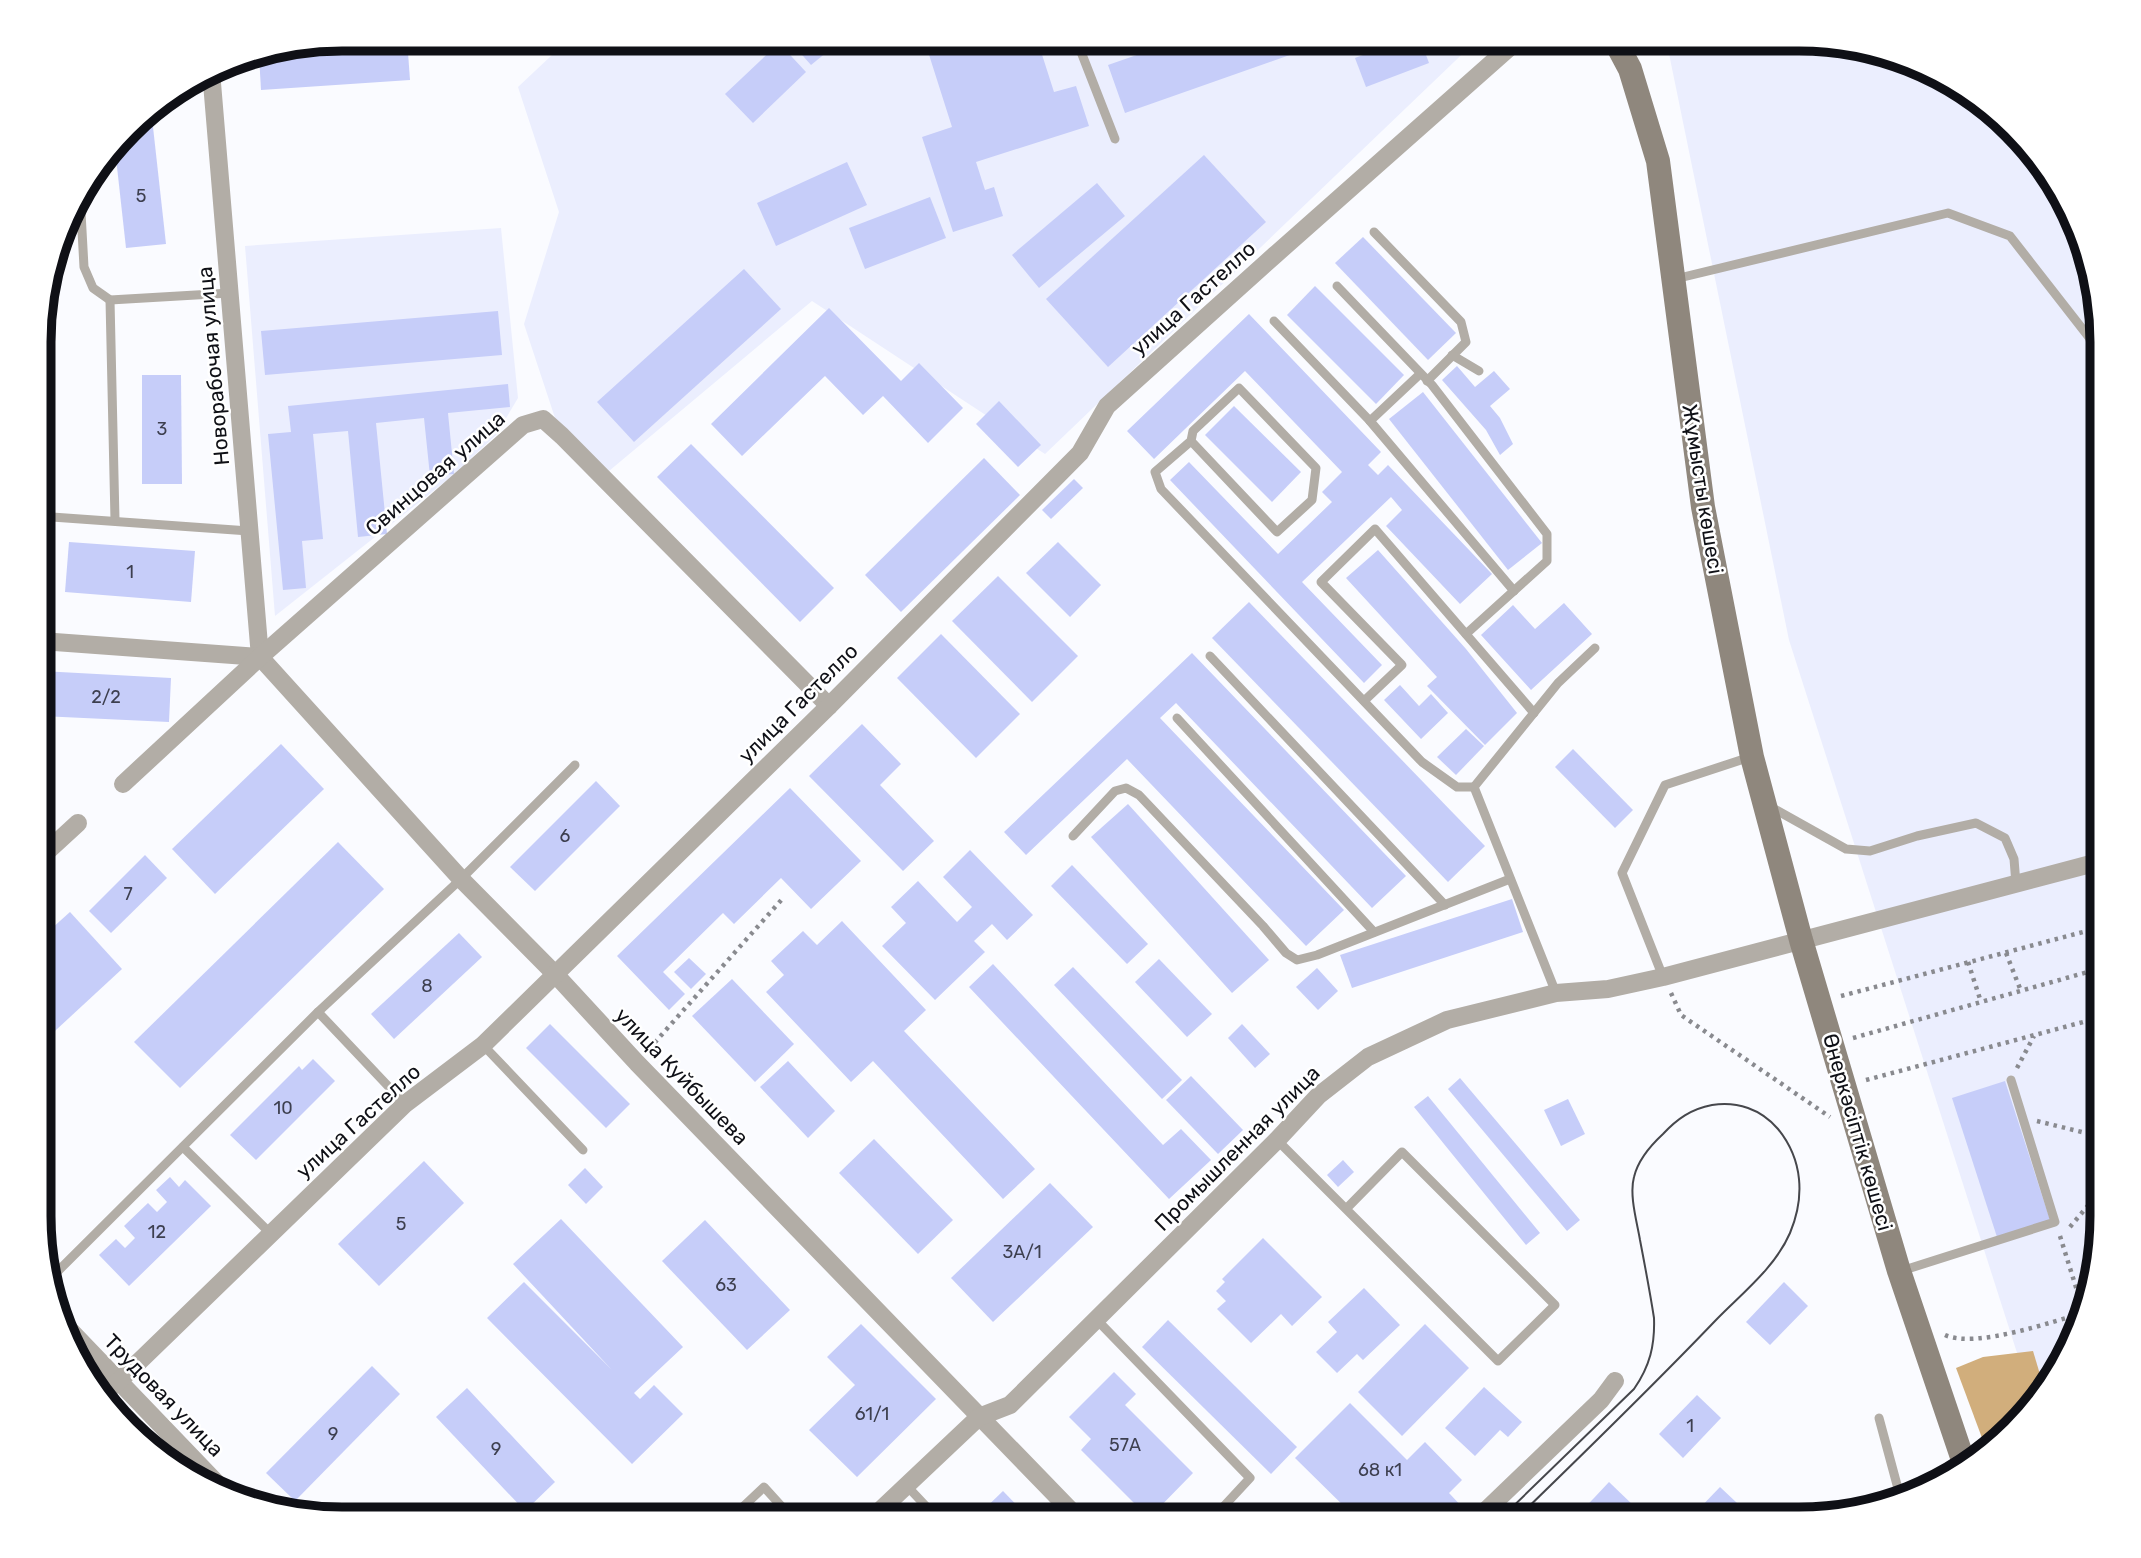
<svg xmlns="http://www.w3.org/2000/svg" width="2141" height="1558" font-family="Rubik,sans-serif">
<rect width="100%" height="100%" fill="#fafbff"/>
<g fill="#ebeefe">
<polygon points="569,39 1478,39 1045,454 812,301 609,471 557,424 524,324 559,212 518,87"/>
<polygon points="1666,39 1818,39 1915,61 1984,101 2071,207 2102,323 2102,1235 2086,1314 2040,1401 2034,1406 1789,640"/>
<polygon points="501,228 518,398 496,435 451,477 275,616 245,246"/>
</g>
<polygon fill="#d1ae7c" points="2033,1351 2045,1391 2040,1401 1985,1446 1956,1368 1983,1357"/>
<g fill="#c6cdf9">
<polygon points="342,39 407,39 410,80 261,90 259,55"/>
<polygon points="788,39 843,39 811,65"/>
<polygon points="924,39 1037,39 1054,92 1076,86 1089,126 976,162 985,190 994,187 1003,216 953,232 922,137 952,127"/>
<polygon points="1150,39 1335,39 1125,113 1108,65 1154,49"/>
<polygon points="1405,39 1420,39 1429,63 1366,87 1355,58"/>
<polygon points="779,43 806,72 753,123 725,94"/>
<polygon points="152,118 166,244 126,248 115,149 138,119"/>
<polygon points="1204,155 1266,222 1108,367 1046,299"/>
<polygon points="847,162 867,205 776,246 757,203"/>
<polygon points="1097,183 1125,216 1039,288 1012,255"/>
<polygon points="930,197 946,238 865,269 849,228"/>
<polygon points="1363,237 1456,333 1428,360 1335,263"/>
<polygon points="744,269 781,309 634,442 597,402"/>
<polygon points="1315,286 1404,375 1376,404 1287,315"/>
<polygon points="829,308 901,381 919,363 963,408 928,443 883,396 863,415 825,376 742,456 711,424"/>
<polygon points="498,311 502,355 265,375 261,331"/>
<polygon points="1249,314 1381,452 1368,465 1378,475 1388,465 1492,574 1460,604 1386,526 1402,510 1391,497 1302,582 1382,665 1364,683 1170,480 1189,462 1278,554 1332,502 1322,492 1342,472 1245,371 1154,459 1127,431"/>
<polygon points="1457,366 1475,387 1494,371 1510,389 1490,406 1500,418 1513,444 1500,455 1486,430 1442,380"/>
<polygon points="142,375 181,375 182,484 142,484"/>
<polygon points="508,384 510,407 448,413 454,474 430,476 424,418 376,423 387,534 358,537 348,431 313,434 323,539 302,541 306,588 283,590 268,434 291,432 288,406"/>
<polygon points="1423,392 1542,543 1508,570 1389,419"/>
<polygon points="999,401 1041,445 1018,467 976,424"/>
<polygon points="1234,406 1301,472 1272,502 1205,435"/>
<polygon points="691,444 834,588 800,622 657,477"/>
<polygon points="984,458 1020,495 901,612 865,575"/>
<polygon points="1074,479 1083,488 1051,519 1042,510"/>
<polygon points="69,542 195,551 191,602 65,592"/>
<polygon points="1058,542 1101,585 1070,617 1026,573"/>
<polygon points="1378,550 1466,649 1517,713 1485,745 1427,686 1437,677 1346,578"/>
<polygon points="998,576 1078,656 1032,702 952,621"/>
<polygon points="1249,602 1485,846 1448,882 1212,638"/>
<polygon points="1564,603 1592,634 1531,690 1481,635 1513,605 1535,629"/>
<polygon points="941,634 1020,714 976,758 897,678"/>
<polygon points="1192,653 1406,876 1372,908 1176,703 1160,718 1344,910 1306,946 1127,759 1026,855 1004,832"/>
<polygon points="41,671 171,678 169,722 41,716"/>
<polygon points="1400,685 1419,706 1431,694 1448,713 1421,739 1384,700"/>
<polygon points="862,724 901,764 880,785 934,841 903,871 809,776"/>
<polygon points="1466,729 1484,746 1456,775 1437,757"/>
<polygon points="281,744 324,789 215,894 172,849"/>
<polygon points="1573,749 1633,810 1615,828 1555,767"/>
<polygon points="596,781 620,806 535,891 510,867"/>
<polygon points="790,788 861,861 811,909 781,878 734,924 723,913 663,972 685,994 669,1010 617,956"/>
<polygon points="1128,804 1269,960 1232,993 1091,837"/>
<polygon points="338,842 384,889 180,1088 134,1042"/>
<polygon points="970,850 1033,915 1007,940 992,924 974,941 985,952 935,1000 882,946 906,923 891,907 918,881 957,922 972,907 943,877"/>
<polygon points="145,855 167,878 111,933 89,911"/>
<polygon points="1072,865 1148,944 1127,964 1051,886"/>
<polygon points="1512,899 1523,932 1352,988 1340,955"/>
<polygon points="70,912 122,969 43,1042 41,1040 41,938"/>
<polygon points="842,921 926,1010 904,1031 1035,1169 1003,1199 873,1061 851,1082 766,992 784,975 771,961 803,931 817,945"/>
<polygon points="459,933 482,957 394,1039 371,1014"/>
<polygon points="689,958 706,974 691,989 674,972"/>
<polygon points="1159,959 1212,1014 1187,1037 1135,982"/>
<polygon points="993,964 1163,1145 1181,1129 1211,1160 1169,1199 969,987"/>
<polygon points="1073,967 1182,1080 1162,1099 1054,985"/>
<polygon points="1317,968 1338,991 1318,1010 1296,987"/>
<polygon points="732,979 794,1044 755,1082 692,1016"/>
<polygon points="550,1024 630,1104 606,1128 526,1048"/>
<polygon points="1242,1024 1270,1054 1255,1068 1228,1038"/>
<polygon points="313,1059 335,1081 256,1160 230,1135 299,1066 302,1070"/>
<polygon points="788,1061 835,1111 808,1138 760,1087"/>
<polygon points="1191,1076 1243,1130 1218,1154 1166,1100"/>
<polygon points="1460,1078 1580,1220 1567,1231 1448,1089"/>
<polygon points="2005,1081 2050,1220 1997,1237 1952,1098"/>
<polygon points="1428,1096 1540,1233 1526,1245 1414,1107"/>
<polygon points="1568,1099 1585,1134 1561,1146 1544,1110"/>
<polygon points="874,1139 953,1220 918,1254 839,1173"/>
<polygon points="1343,1160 1354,1172 1338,1187 1327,1175"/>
<polygon points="424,1161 464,1203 379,1286 338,1244"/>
<polygon points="585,1168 603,1187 586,1204 568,1185"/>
<polygon points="170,1177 179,1187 185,1180 211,1206 129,1286 99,1255 116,1239 125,1248 135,1238 124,1226 148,1203 157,1212 167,1202 156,1190"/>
<polygon points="1050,1183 1093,1227 993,1322 951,1278"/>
<polygon points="561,1219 683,1347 634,1393 640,1399 654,1385 683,1414 632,1464 487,1318 524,1282 612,1370 513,1264"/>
<polygon points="705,1220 790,1310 747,1350 662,1261"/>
<polygon points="1263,1238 1322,1297 1292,1326 1281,1314 1251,1343 1217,1309 1226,1301 1216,1291 1225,1282 1222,1279"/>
<polygon points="1784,1282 1808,1306 1770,1345 1746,1322"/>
<polygon points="1364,1288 1400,1325 1363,1360 1357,1354 1337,1373 1316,1352 1337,1332 1328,1322"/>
<polygon points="1168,1320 1297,1447 1271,1474 1142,1347"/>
<polygon points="861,1324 936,1399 857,1477 809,1430 855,1385 827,1357"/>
<polygon points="1425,1324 1469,1368 1402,1436 1358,1392"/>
<polygon points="372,1366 400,1394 295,1501 266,1473"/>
<polygon points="1114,1372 1136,1394 1125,1405 1193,1473 1149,1518 1081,1450 1091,1439 1069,1417"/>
<polygon points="1484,1387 1522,1422 1508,1437 1500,1430 1475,1456 1445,1428"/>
<polygon points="467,1388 555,1482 525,1511 436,1417"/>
<polygon points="1697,1395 1721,1418 1683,1458 1659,1434"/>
<polygon points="1350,1403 1407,1460 1425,1442 1462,1480 1449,1493 1464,1509 1454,1519 1357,1519 1295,1458"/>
<polygon points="1609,1482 1635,1507 1624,1519 1583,1519 1578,1515"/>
<polygon points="1720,1487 1754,1519 1704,1519 1696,1512"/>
<polygon points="1003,1491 1030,1519 974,1519"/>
<polygon points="764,1509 774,1519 754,1519"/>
</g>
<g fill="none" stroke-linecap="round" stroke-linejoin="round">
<g stroke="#898a8f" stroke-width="4.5" stroke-dasharray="3.5 5" stroke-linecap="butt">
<polyline points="2006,953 2021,991"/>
<polyline points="1968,962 1981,1002"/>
<polyline points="1671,993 1681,1015 1830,1117"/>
<polyline points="1841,996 2102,927"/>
<polyline points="1853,1038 2102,968"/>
<polyline points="649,1049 784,897"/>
<polyline points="2017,1068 2034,1036"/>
<polyline points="1866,1080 2102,1017"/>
<polyline points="2037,1121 2102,1137"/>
<polyline points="2070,1227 2102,1189"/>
<polyline points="2060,1236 2084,1313"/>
<path d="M1945,1335C1976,1349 2053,1321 2087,1312"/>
</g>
<g stroke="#b2ada6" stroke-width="9">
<polyline points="1076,39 1115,139"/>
<polyline points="80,194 84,267 93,288 110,300 230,293"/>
<polyline points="1374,232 1461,322 1466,342 1427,381"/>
<polyline points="1675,279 1948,213 2010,236 2102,354"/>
<polyline points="1337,286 1432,385 1547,534 1547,561 1466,634"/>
<polyline points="110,300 115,520"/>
<polyline points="1274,321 1370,421"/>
<polyline points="1452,355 1479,371"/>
<polyline points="1420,374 1370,421 1514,591"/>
<polyline points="1191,441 1193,431 1239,388 1316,468 1312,500 1277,532 1191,441 1155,472 1161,489 1422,762 1457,787 1474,787"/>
<polyline points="52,517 249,531"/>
<polyline points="1210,656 1445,905"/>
<polyline points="1364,701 1402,665 1321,582 1375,529 1534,713"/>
<polyline points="1177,718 1374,932"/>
<polyline points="1769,806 1846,849 1870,851 1917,836 1976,823 2005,838 2014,859 2016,884"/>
<polyline points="1073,836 1115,791 1126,788 1139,795 1263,926 1286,953 1297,960 1317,955 1510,879"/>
<polyline points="1663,977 1622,873 1665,785 1750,757"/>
<polyline points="1556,993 1474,787 1558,683 1595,648"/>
<polyline points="318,1012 405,1104"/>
<polyline points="483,1045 583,1150"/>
<polyline points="1277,1140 1498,1361 1555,1305 1402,1152 1346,1209"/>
<polyline points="183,1147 271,1234"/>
<polyline points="1901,1271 2055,1222 2011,1080"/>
<polyline points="49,1280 318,1012 461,879 575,765"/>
<polyline points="1096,1319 1250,1478 1212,1519"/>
<polyline points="1879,1418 1900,1496"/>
<polyline points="906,1485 938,1519"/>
<polyline points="730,1519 764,1487 793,1519"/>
</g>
<g stroke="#b2ada6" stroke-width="18">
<polyline points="211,71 260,657"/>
<polyline points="41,641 260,657"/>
<polyline points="260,657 461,879 555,974 637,1063 1079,1519"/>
<polyline points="123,784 260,657 523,425 543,419 562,436 829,706"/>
<polyline points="41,857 78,823"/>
<polyline points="64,1324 231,1498"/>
<polyline points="102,1394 119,1381 405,1104 483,1045 829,706 1080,453 1107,406 1275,255 1519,39"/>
<polyline points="871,1519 979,1417 1010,1405 1277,1140 1318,1096 1368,1057 1447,1020 1556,993 1608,989 1663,977 2102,861"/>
<polyline points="1477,1519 1601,1400 1615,1381"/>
</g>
<polyline stroke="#8f877d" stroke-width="24" points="1614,39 1630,69 1658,161 1703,507 1752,757 1801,940 1899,1271 1964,1463"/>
<path stroke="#46474c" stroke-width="2" d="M1500,1519L1634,1389C1650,1366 1655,1345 1654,1318C1650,1292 1645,1266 1640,1240C1637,1222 1629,1195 1634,1177C1638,1160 1650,1146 1663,1134C1677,1119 1691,1109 1712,1105C1737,1101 1761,1109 1778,1129C1803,1160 1805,1197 1790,1233C1775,1268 1740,1295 1715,1321C1650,1389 1583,1454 1516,1519"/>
</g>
<g text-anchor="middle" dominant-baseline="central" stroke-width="5" stroke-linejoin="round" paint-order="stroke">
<g font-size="18" fill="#3d3f4f">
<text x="141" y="196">5</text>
<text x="162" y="429">3</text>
<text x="130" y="572">1</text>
<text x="106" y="697">2/2</text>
<text x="565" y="836">6</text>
<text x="128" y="894">7</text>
<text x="427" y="986">8</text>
<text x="283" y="1108">10</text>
<text x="401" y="1224">5</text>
<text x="157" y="1232">12</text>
<text x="1022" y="1252">3А/1</text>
<text x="726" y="1285">63</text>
<text x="872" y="1414">61/1</text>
<text x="1690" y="1426">1</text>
<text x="333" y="1434">9</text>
<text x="1125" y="1445">57А</text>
<text x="496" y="1449">9</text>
<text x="1380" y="1470">68 к1</text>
</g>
<g font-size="21" fill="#0f1016" stroke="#fff">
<text transform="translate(1193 298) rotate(-42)">улица Гастелло</text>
<text transform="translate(213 366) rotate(-95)">Новорабочая улица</text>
<text transform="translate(435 473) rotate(-41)">Свинцовая улица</text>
<text transform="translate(1703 489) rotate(81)">Жұмысты көшесі</text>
<text transform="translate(798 703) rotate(-45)">улица Гастелло</text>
<text transform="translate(682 1076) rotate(46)">улица Куйбышева</text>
<text transform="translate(358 1121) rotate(-42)">улица Гастелло</text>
<text transform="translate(1858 1132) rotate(74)">Өнеркәсіптік көшесі</text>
<text transform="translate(1237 1148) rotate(-45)">Промышленная улица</text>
<text transform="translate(164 1395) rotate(46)">Трудовая улица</text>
</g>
</g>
<path d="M0 0H2141V1558H0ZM342 51H1799A291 291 0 0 1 2090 342V1216A291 291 0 0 1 1799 1507H342A291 291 0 0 1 51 1216V342A291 291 0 0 1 342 51Z" fill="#fff" fill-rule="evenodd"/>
<path fill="none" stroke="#0f1016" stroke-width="9" d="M342 51H1799A291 291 0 0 1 2090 342V1216A291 291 0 0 1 1799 1507H342A291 291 0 0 1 51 1216V342A291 291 0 0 1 342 51Z"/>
</svg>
